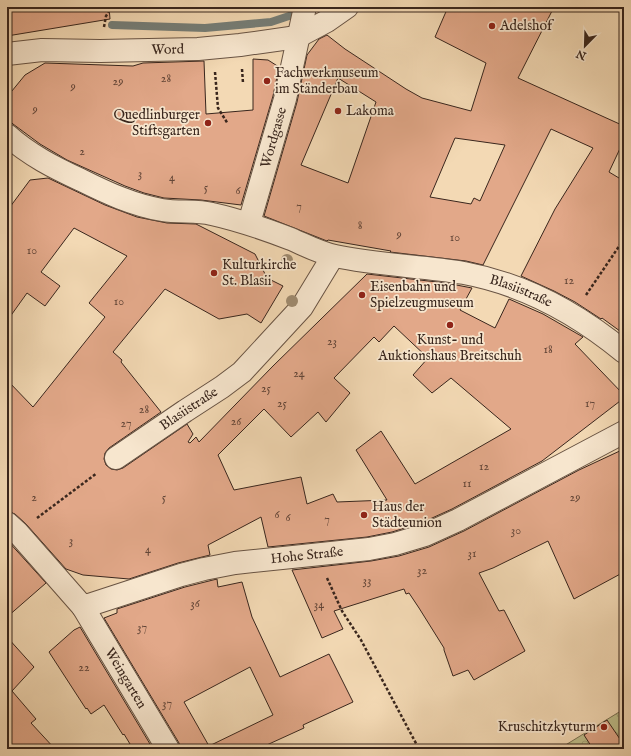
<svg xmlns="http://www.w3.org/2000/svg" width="631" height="756" font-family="'IM FELL English',serif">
<defs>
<pattern id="park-crowns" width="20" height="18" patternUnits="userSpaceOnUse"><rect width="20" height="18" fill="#bebe8b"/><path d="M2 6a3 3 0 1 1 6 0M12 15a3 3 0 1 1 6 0" fill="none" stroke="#a4a378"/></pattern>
</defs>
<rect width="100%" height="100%" fill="#f3d9b4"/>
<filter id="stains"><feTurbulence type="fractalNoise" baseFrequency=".005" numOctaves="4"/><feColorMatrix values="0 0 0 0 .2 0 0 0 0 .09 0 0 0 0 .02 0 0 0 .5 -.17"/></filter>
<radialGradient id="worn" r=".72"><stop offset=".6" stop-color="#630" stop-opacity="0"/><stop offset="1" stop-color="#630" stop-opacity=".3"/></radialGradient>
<polygon fill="url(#park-crowns)" stroke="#7c7254" points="624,709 624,749 559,749"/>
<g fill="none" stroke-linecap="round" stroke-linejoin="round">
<polyline stroke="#757e78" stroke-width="8" points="112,25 205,28 271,22 316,7"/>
</g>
<g fill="#e2a889" stroke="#39261d" fill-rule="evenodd">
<polygon points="7,7 109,7 110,19 7,36"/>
<path d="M448,7H554L518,78L624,126V140L609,172L624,181V334L602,318L601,319L575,302L554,291L521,276L555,209L593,148L551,129L483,265L466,261L390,252L391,251L328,240L327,241L264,216L297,102L307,55L319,39L327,35L345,49L406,89L422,98L471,111L486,63L435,37ZM338,78L376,102L348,183L301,165ZM455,138L505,145L480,201L474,198L471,204L430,197Z"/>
<polygon points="253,59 268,60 279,67 273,96 241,205 201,200 164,198 144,193 125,186 67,160 40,144 13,124 10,121 7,114 7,97 25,75 45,63 133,66 143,63 204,61 206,114 253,110"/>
<path d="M48,178L105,205L137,217L167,223L196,224L255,254L267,278L283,286L261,323L247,314L219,319L165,289L113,352L122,360L121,362L161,412L109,448L105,453L104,459L106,465L111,469L117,470L123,468L187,424L193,434L188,442L190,443L196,437L199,442L273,366L367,274L446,283L472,288L460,310L495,328L509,299L543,314L583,337L575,344L624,395V398L542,461L452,509L421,523L392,532L367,537L268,547L261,517L208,545L210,555L178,563L129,579L83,575L66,569L26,524L15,514L7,511V380L33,407L105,317L89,303L127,256L74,228L41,272L60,286L45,306L27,293L7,321V211L30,180ZM394,326L428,358L413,375L432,393L451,378L511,429L415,484L381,431L356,450L387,500L337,502L333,494L307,504L301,477L234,490L218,455L264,409L291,437L318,412L326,422L350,393L334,378L374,337L379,342Z"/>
<polygon points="624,449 624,572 574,599 548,541 493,568 479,573 499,611 504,610 525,651 474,680 468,670 453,676 444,650 444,648 419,608 409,593 406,594 404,589 334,611 343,629 322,638 292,570 371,561 399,556 429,547 464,531 579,470"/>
<polygon points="7,540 46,583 7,617"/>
<path d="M217,579L218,587L242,582L252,617L280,677L329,654L353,702L303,725L304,728L258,749H180L179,743L104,618L117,613V609L185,587ZM250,667L273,715L209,746L184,702Z"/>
<polygon points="80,627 153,749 133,749 124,734 123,735 104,705 91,714 87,708 86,709 49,652 74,630"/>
<polygon points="7,637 34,667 12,691 36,719 31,723 55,749 14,749 8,743 7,744"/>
<polygon points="607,720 624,745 624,749 593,749 584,735"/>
</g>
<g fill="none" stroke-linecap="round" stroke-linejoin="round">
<g stroke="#685343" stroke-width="24">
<g id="minor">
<path id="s1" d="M7,54L42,50L100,51L198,49L240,45L297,37L327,21L347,7"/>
<path id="s2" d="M7,135C29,155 55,168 81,180C107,193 133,205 162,210C179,213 196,210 212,214C239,220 265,229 291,239C305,245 320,253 335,256C377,265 421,266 464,273C523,284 578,314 624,352"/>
<path id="s3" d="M249,223L285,99L305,7"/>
<path id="s4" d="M116,458L185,411L222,387L242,372L302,307L333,256"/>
<path id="s5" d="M7,523L18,533L83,607L181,575L204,569L235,563L369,549L395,544L425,535L458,520L624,432"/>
<path id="s6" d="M83,607L168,749"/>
</g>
</g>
<g stroke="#39261d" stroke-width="2.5" stroke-dasharray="3 2" stroke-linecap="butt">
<polyline points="182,7 207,9 243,7"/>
<polyline points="104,27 106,16 112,7"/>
<polyline points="242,69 243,83"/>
<polyline points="215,72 218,108 228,124"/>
<polyline points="586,295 624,239"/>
<polyline points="37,518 97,473"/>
<polyline points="327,578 342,611 361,640 419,749"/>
</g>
<use href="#minor" stroke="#f7e6ce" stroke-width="22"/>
</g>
<g fill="#9f8b70">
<circle cx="287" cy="260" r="6"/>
<circle cx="292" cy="301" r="6"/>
</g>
<g fill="#8f2418" stroke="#f7e6ce" stroke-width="1.5">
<circle cx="492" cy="26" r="4"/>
<circle cx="267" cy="81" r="4"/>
<circle cx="338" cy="111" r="4"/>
<circle cx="208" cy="123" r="4"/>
<circle cx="214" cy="273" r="4"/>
<circle cx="362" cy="295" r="4"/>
<circle cx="450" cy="325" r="4"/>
<circle cx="364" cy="515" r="4"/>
<circle cx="604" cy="727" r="4"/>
</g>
<g text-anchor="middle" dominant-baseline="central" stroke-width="3.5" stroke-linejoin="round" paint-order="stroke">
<g font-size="12" fill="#634638">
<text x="166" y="78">28</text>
<text x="118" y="81">29</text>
<text x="73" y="86">9</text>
<text x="35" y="109">9</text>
<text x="82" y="151">2</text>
<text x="140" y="173">3</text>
<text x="172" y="177">4</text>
<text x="206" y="187">5</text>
<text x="238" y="190">6</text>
<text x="299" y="206">7</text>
<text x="360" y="225">8</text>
<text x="399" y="234">9</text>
<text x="455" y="237">10</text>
<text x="32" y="250">10</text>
<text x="569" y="280">12</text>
<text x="119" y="301">10</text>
<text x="332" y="341">23</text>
<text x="548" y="349">18</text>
<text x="299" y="373">24</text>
<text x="266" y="388">25</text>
<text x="282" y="403">25</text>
<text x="590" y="403">17</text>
<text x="144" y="409">28</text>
<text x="236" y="421">26</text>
<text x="126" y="423">27</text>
<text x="484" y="466">12</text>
<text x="467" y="483">11</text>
<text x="34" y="497">2</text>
<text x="164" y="497">5</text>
<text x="575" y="497">29</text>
<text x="277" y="514">6</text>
<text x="288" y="517">6</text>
<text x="327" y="519">7</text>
<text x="516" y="530">30</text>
<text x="71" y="540">3</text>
<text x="148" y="549">4</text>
<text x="472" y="553">31</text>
<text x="422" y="570">32</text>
<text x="367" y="580">33</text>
<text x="195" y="603">36</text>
<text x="319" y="604">34</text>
<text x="142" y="627">37</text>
<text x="84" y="667">22</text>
<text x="167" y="703">37</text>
</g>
<g font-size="14" fill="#39261d" stroke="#f7e6ce" text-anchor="start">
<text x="500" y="26">Adelshof</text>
<text x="275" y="73">Fachwerkmuseum<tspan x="275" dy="16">im Ständerbau</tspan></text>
<text x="346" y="111">Lakoma</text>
<text x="200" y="115" text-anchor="end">Quedlinburger<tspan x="200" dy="16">Stiftsgarten</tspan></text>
<text x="222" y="265">Kulturkirche<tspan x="222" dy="16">St. Blasii</tspan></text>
<text x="370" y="287">Eisenbahn und<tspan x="370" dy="16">Spielzeugmuseum</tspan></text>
<text x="450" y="340" text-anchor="middle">Kunst- und<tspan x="450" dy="16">Auktionshaus Breitschuh</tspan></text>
<text x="372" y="507">Haus der<tspan x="372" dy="16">Städteunion</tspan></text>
<text x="596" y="727" text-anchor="end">Kruschitzkyturm</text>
</g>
<g font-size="14" fill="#39261d" stroke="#f7e6ce">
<text stroke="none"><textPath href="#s1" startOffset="161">Word</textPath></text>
<text stroke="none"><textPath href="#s3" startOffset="89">Wordgasse</textPath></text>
<text stroke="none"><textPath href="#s2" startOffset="544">Blasiistraße</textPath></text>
<text stroke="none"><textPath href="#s4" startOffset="88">Blasiistraße</textPath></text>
<text stroke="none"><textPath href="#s5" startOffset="344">Hohe Straße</textPath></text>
<text stroke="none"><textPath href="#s6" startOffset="83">Weingarten</textPath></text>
</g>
</g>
<rect width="631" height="756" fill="none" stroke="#f3d9b4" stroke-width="24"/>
<rect x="8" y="8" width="615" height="740" fill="none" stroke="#39261d" stroke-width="2"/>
<rect x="12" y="12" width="607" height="732" fill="none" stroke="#39261d"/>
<g transform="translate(585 46) rotate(203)" stroke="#f7e6ce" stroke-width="3" paint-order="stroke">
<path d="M0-3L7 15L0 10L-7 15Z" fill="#39261d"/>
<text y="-6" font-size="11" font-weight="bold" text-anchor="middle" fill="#39261d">N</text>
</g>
<rect width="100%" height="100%" filter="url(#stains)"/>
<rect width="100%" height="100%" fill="url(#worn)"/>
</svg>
